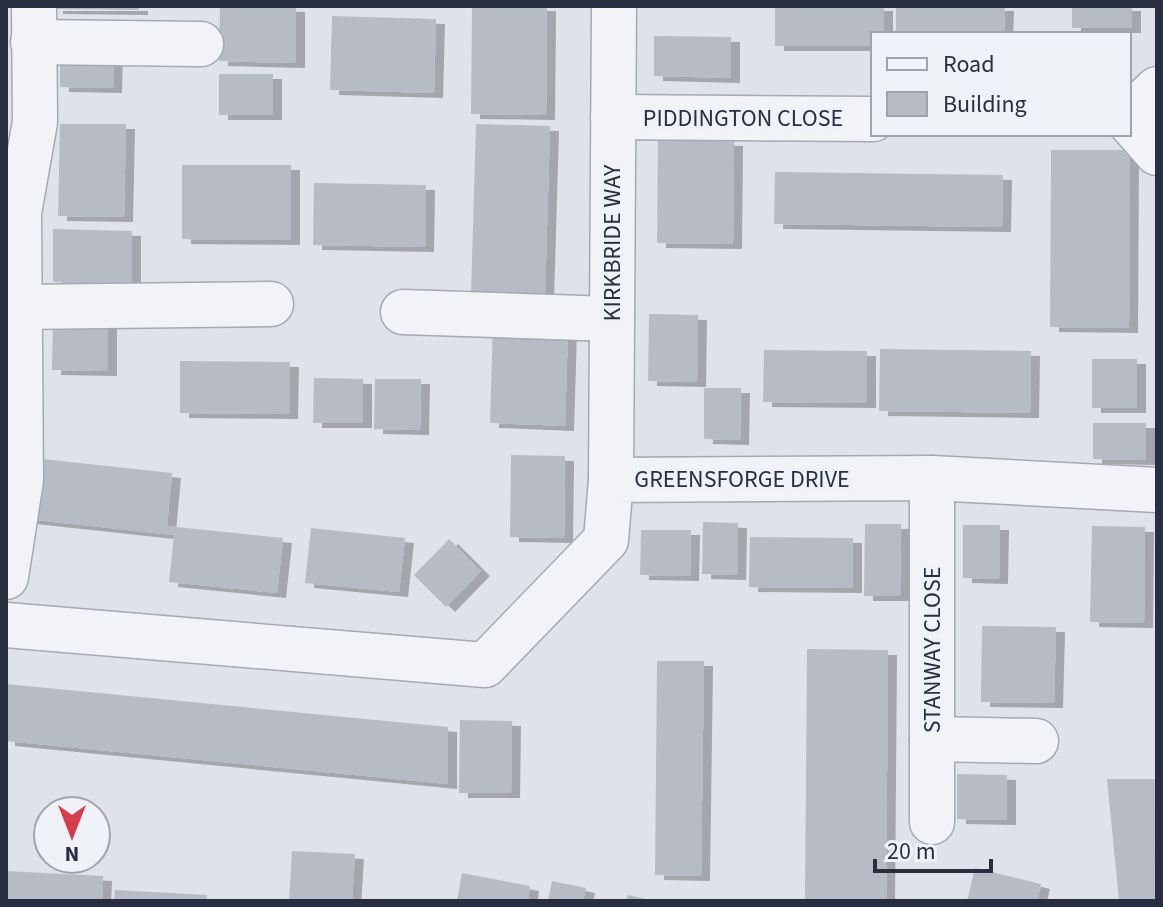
<svg xmlns="http://www.w3.org/2000/svg" width="1163" height="907" font-family="'Source Sans 3',sans-serif">
<defs>
<filter id="shadow"><feDropShadow dx="9" dy="5" stdDeviation="0" flood-color="#0004"/></filter>
</defs>
<rect width="100%" height="100%" fill="#dfe2e9"/>
<g fill="#b6bbc6" filter="url(#shadow)">
<polygon points="54,6 139,6 139,10 54,9"/>
<polygon points="220,6 296,7 296,63 219,61"/>
<polygon points="472,6 547,6 546,115 471,114"/>
<polygon points="775,6 884,6 884,34 873,34 873,46 775,46"/>
<polygon points="896,6 1005,6 1004,34 896,34"/>
<rect x="1072" y="6" width="60" height="22"/>
<polygon points="332,16 436,19 434,93 330,90"/>
<polygon points="654,36 731,37 731,78 654,76"/>
<polygon points="60,39 114,39 113,88 60,87"/>
<rect x="219" y="74" width="54" height="41"/>
<polygon points="60,124 126,124 124,217 58,216"/>
<polygon points="476,124 550,126 545,295 471,293"/>
<polygon points="658,139 734,141 733,244 657,243"/>
<polygon points="1051,150 1130,150 1129,328 1050,327"/>
<polygon points="182,165 291,165 291,240 182,239"/>
<polygon points="775,172 1003,175 1002,227 774,224"/>
<polygon points="314,183 426,185 425,247 313,245"/>
<polygon points="53,229 132,231 132,283 53,282"/>
<polygon points="649,314 698,315 697,382 648,381"/>
<polygon points="53,317 108,317 108,371 52,370"/>
<polygon points="493,325 568,327 565,426 490,423"/>
<polygon points="880,349 1031,351 1030,413 879,411"/>
<polygon points="764,350 867,351 867,403 763,402"/>
<rect x="1092" y="359" width="45" height="49"/>
<polygon points="180,361 290,362 289,414 180,413"/>
<polygon points="314,378 363,379 363,423 313,423"/>
<polygon points="375,379 421,379 420,430 374,429"/>
<polygon points="704,388 741,388 740,440 704,439"/>
<polygon points="1093,423 1146,423 1146,460 1093,459"/>
<polygon points="511,455 565,456 564,538 510,537"/>
<polygon points="33,458 172,473 167,526 283,538 277,593 169,582 174,535 27,519"/>
<polygon points="703,522 738,523 737,575 702,574"/>
<polygon points="865,524 901,524 900,596 864,596"/>
<polygon points="963,525 1000,525 999,579 963,578"/>
<polygon points="1092,526 1145,527 1144,623 1090,622"/>
<polygon points="311,528 405,538 399,592 305,583"/>
<polygon points="641,530 691,530 690,576 640,575"/>
<polygon points="750,537 853,538 853,588 749,587"/>
<polygon points="449,539 481,571 446,607 414,575"/>
<polygon points="982,626 1056,627 1054,703 981,702"/>
<polygon points="807,649 888,650 886,901 805,901"/>
<polygon points="657,661 704,661 701,876 655,875"/>
<polygon points="6,684 448,727 448,784 6,741"/>
<polygon points="460,720 512,721 511,793 459,793"/>
<polygon points="957,774 1007,775 1007,820 957,819"/>
<polygon points="1107,779 1155,779 1154,861 1157,861 1157,901 1119,901"/>
<polygon points="292,851 355,854 352,901 289,901"/>
<polygon points="975,868 1041,884 1037,901 967,901"/>
<polygon points="6,871 103,876 102,901 6,901"/>
<polygon points="462,873 530,886 528,901 457,901"/>
<polygon points="552,881 586,888 583,901 548,901"/>
<polygon points="115,890 207,895 207,901 114,901"/>
<polygon points="628,895 651,900 650,901 626,901"/>
</g>
<g fill="none" stroke-linecap="round" stroke-linejoin="round">
<g stroke="#a4a9b3" stroke-width="47">
<g id="minor">
<polyline points="33,42 201,44"/>
<polyline points="1129,116 1157,89"/>
<polyline points="613,117 873,119"/>
<polyline points="1129,121 1157,153"/>
<polyline points="19,307 271,304"/>
<polyline points="403,312 612,319"/>
<polyline points="932,478 932,822"/>
<polyline points="611,480 614,6"/>
<polyline points="6,577 21,480 19,213 35,122 34,6"/>
<polyline points="6,625 485,665 606,540 611,480 932,478 1157,490"/>
<polyline points="932,739 1036,741"/>
</g>
</g>
<use href="#minor" stroke="#f1f3f7" stroke-width="44"/>
</g>
<g text-anchor="middle" dominant-baseline="central" stroke-width="7" stroke-linejoin="round" paint-order="stroke">
<g font-size="24" fill="#272f40" stroke="#eef1f6">
<text x="743" y="118">PIDDINGTON CLOSE</text>
<text transform="translate(612 243) rotate(-90)">KIRKBRIDE WAY</text>
<text x="742" y="479">GREENSFORGE DRIVE</text>
<text transform="translate(932 650) rotate(-90)">STANWAY CLOSE</text>
</g>
</g>
<rect width="1163" height="907" fill="none" stroke="#272f40" stroke-width="16"/>
<rect x="871" y="32" width="260" height="104" fill="#eef1f6" stroke="#9ea3ad" stroke-width="2"/>
<rect x="887" y="58" width="40" height="12" fill="#f1f3f7" stroke="#9ea3ad" stroke-width="2"/>
<text x="943" y="72" font-size="24" fill="#272f40">Road</text>
<rect x="887" y="92" width="40" height="24" fill="#b6bbc6" stroke="#9ea3ad" stroke-width="2"/>
<text x="943" y="112" font-size="24" fill="#272f40">Building</text>
<g transform="translate(72 835) rotate(180)"><circle r="38" fill="#eef1f6" stroke="#9ea3ad" stroke-width="2"/>
<path d="M0-6L14 30L0 20L-14 30Z" fill="#d43d4b"/>
<text y="-12" font-size="22" font-weight="bold" text-anchor="middle" fill="#272f40">N</text>
</g>
<path d="M875 859v12h116v-12" fill="none" stroke="#272f40" stroke-width="4"/>
<text x="887" y="859" font-size="24" fill="#272f40" stroke="#eef1f6" stroke-width="6" paint-order="stroke">20 m</text>
</svg>
